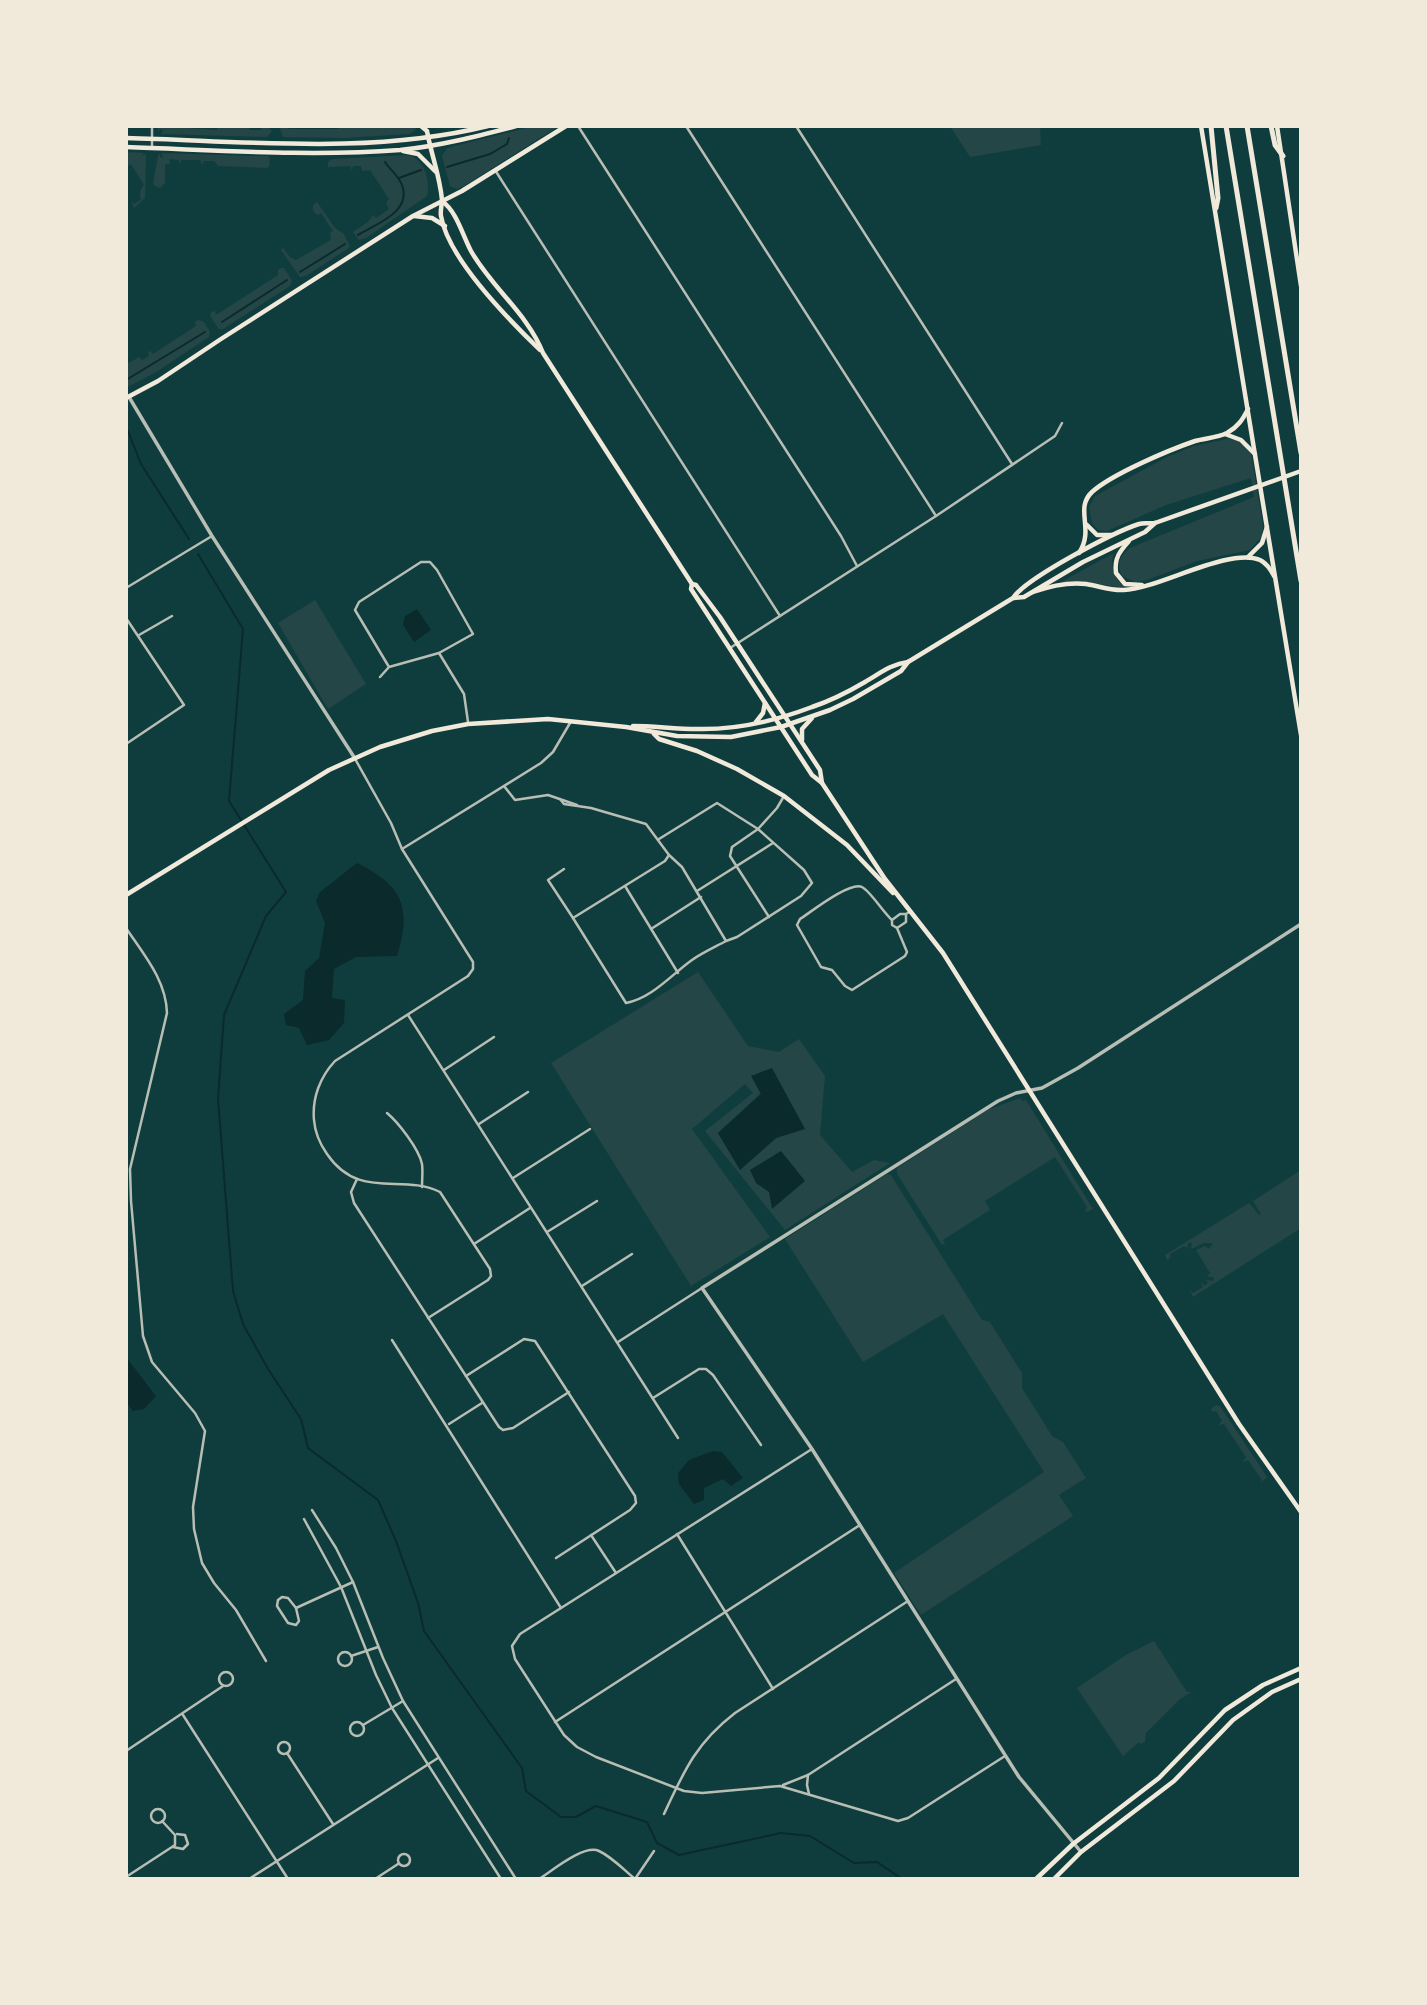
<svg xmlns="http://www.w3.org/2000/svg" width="1427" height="2005" font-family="Inter,sans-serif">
<rect width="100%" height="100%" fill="#0f3d3e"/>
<g fill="#244646" fill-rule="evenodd">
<polygon points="157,126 217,130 218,126 240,128 249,126 250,130 261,130 262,126 267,126 272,131 267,137 161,134 163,130 160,129 159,132"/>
<polygon points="279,126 286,126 289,129 338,129 342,126 416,126 416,130 413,127 415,131 409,134 344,138 283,137"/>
<polygon points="534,126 559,126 464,186 457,189 450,186 442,156 447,148"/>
<polygon points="950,126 1040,126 1041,145 970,157"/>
<path d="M126,152L144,153L141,157L145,154L146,157L145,198L134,208L131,202L134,204L141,200C139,196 140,189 144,185L131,164L126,167Z"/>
<polygon points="161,153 259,156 268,156 270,159 269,167 266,168 218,166 214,161 204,161 202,165 200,160 181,160 181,164 178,160 169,159 170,164 165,164 165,183 160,188 155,186 153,183 158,156 160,154 161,158 163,157"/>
<path d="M407,155C424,158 431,180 427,196L366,238L359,240L353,232L368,222L373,215L376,218L389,209L386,203L389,199L370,170L362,171L361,166H353L352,171L350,166L329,167L328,169V162L332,159Z"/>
<polygon points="317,202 335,228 344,234 350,247 306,276 300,277 281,250 283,248 290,257 296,260 331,240 330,233 333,231 321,213 317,215 313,210 313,205"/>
<polygon points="281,268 284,268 292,281 290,286 223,329 219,329 210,316 211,312 215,311 216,315 278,275 278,270"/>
<polygon points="198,320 204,322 210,332 209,337 156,372 126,388 126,360 129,363 139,357 142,360 149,356 148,352 150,351 153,354 196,326 195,322"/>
<path d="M1227,439C1238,439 1244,444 1251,453L1263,525L1262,536L1250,550L1197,561L1147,580L1135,582L1122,576C1116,564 1120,556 1130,548L1254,497L1251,478L1166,505L1107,531L1098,530L1092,523L1089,507L1095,496L1167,457L1194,446Z"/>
<path d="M1114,553C1109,570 1115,579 1126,588L1082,582L1059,583Z"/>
<polygon points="315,600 366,684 328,709 278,623"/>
<path d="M698,972L748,1046L779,1052L799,1039L825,1076L820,1135L852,1172L874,1160L890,1163L785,1230L705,1131L753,1093L745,1084L692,1129L770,1237L691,1286L551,1063ZM761,1093L776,1138L740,1169L718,1133Z"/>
<polygon points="1020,1098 1022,1101 1026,1100 1093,1209 1087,1212 1085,1211 1087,1207 1055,1157 985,1201 990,1210 943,1240 945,1244 942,1245 897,1174 897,1168 987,1110"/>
<polygon points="1301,1170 1301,1228 1193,1297 1190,1290 1193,1293 1203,1287 1201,1282 1205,1286 1208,1283 1206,1280 1213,1281 1214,1278 1207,1276 1210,1273 1196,1250 1205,1246 1209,1249 1213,1243 1204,1243 1191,1249 1192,1243 1189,1242 1187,1248 1184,1246 1170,1254 1172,1259 1169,1255 1170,1259 1167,1260 1165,1255 1249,1203 1259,1215 1261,1214 1253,1201"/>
<polygon points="887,1174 891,1175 982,1320 990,1322 1022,1373 1022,1388 1052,1436 1063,1442 1086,1478 1059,1495 1073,1516 921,1615 894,1573 1044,1472 943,1314 863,1362 785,1239"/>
<polygon points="1216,1405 1220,1406 1267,1477 1260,1484 1262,1480 1248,1460 1243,1462 1246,1457 1224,1424 1218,1425 1222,1421 1216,1411 1212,1412 1211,1409"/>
<polygon points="1154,1641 1187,1692 1191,1692 1179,1700 1146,1733 1145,1742 1140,1744 1139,1742 1123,1756 1077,1688 1126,1655"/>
</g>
<g fill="#0a2a2b">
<polygon points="417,609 431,630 414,642 403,625 405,616"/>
<path d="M357,863C403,886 412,907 397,956L356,957L334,969L332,998L345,1000L344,1023L329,1040L307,1045L299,1028L286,1025L284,1014L303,1000L305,971L319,958L325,923L316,901L320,892Z"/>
<polygon points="772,1068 805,1129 776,1138 740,1170 718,1133 761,1094 751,1076"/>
<polygon points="781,1151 805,1181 772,1209 769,1192 756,1183 750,1170"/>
<polygon points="126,1357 156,1396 144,1409 133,1411 126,1402"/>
<polygon points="713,1451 722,1452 743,1478 731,1486 723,1479 704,1488 704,1500 694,1504 679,1484 678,1473 689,1460"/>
</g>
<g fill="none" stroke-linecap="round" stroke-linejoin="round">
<g stroke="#0a2a2b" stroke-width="2">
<polyline points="447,167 490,154 507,144 509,138"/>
<polyline points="399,178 421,170"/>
<path d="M358,235C376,224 412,212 402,185C398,175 390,170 385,162"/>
<polyline points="300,272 345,244"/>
<polyline points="222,322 287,280"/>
<polyline points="126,380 205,332"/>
<polyline points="126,426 141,464 189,539"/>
<polyline points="198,554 243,629 229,801 286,892 266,916 224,1015 218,1099 233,1291 243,1324 268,1369 301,1419 308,1448 378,1500 396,1541 418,1603 424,1631 522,1768 526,1791 561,1817 576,1817 596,1806 647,1822 657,1843 679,1855 781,1833 810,1836 854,1863 877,1862 902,1879"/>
</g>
<g stroke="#b8beb3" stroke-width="2.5">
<polyline points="578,126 841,536 857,566"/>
<polyline points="686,126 936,516"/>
<polyline points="796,126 1012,464"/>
<polyline points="152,147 152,126"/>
<polyline points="495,170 780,616"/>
<polyline points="126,588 212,536"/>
<polyline points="126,618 184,705 126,744"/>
<polyline points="139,635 172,616"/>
<polyline points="730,648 936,516 1055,436 1062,423"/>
<polyline points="439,653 464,694 468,722"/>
<polyline points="380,677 389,667 439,653 473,634 437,570 430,562 421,562 359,602 355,610 389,667"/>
<path d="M354,757L391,823L402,849L473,962V969L468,976L335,1061C320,1077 312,1098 314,1120C315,1133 320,1144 327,1154C359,1201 402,1173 440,1192L490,1269L491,1276L488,1280L428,1318"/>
<polyline points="504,786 515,800 548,795 577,805"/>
<polyline points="560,799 564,804 591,808 646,824 669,855 682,867 726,941 737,937 801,896 812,883 804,870 758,829 777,808 784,796"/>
<polyline points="659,839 717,803 758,829 732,847 730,856 769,917"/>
<polyline points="402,849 541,763 553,752 570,723"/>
<path d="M669,855L665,861L573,918L626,1003C652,998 671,975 692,960C702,953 715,947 726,941"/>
<polyline points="564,869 548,880 573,918"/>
<polyline points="625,886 678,973"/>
<polyline points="697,891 773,843"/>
<polyline points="906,914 900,914 892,920 892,925 897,928 906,922 906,914 911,911"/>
<path d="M892,920C883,912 871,892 862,887C850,881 811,912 800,919L797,925L821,967L832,970L845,986L852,990L905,956L907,952L897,928"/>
<path d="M126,928C144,955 166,980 167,1013L130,1169L131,1201L143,1336L152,1362L195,1413L205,1431L193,1507L194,1529L202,1563L214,1583L236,1610L266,1661"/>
<polyline points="651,929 701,897"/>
<polyline points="408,1015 678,1438"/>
<polyline points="444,1070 494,1037"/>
<path d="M387,1113C398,1122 419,1149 422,1164C423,1171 422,1179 422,1187"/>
<polyline points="479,1124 528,1092"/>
<polyline points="513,1178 590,1129"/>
<polyline points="357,1179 351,1192 354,1203 499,1427 503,1430 513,1428 569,1392"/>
<polyline points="547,1232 597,1201"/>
<polyline points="474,1244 530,1208"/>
<polyline points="582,1286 632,1254"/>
<polyline points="392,1340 561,1608"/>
<polyline points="618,1342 702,1288"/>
<polyline points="466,1376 524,1339 535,1341 635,1496 636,1503 630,1510 556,1558"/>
<polyline points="653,1398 699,1369 706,1369 713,1375 761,1445"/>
<polyline points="449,1424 482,1403"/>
<polyline points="812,1449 520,1634 512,1646 515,1659 564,1735 577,1747 596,1757 684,1791 702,1793 780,1786 898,1821 908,1818 1005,1756"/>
<polyline points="312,1510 336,1548 353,1582 383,1658 403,1701 516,1879"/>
<polyline points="304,1519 341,1587 376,1675 392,1708 501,1879"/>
<polyline points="677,1534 773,1689"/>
<polyline points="591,1535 616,1573"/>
<polygon points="282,1597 288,1598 296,1608 299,1621 296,1625 288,1623 277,1606 278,1600"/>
<polyline points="296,1608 353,1582"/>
<circle cx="345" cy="1659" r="7"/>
<polyline points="351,1656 378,1647"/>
<circle cx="226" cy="1679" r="7"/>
<polyline points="183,1715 288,1879"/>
<polyline points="555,1722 860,1525"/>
<circle cx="357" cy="1729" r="7"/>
<polyline points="363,1725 403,1701"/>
<circle cx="284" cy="1748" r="6"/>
<polyline points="126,1751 223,1686"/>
<polyline points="287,1753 333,1824"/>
<polyline points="808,1775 807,1785 809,1794"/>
<polyline points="783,1785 808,1775 956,1679"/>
<circle cx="158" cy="1816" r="7"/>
<path d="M664,1814C684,1771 696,1743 735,1713L908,1601"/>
<polyline points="173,1847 183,1849 188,1844 185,1835 177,1834"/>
<circle cx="404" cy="1860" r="6"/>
<polyline points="126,1877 175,1845 175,1835 162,1821"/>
<polyline points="249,1879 438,1758"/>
<polyline points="375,1879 398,1864"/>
<path d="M539,1879C552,1871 584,1844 599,1851C612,1857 624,1870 635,1879"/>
<polyline points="635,1879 654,1851"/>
</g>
<g stroke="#b8beb3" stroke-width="3.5">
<polyline points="129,397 212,536 354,757"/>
<polyline points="1081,1852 1019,1777 812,1449 702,1288 998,1101 1016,1093 1042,1088 1078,1068 1301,924"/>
</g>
<g stroke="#f1e9da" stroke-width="4.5">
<path d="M421,126L427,131C431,154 440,176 442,200C442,205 440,211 441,216C448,258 510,321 540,350"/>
<polyline points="1201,126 1301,735"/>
<polyline points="1277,126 1301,286"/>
<path d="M442,201C457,212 462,234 471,251C492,288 527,313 543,353L692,584L691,589L812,775L822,783L885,879L943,953L1239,1424L1301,1512"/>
<polyline points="414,216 432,218 445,226"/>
<polyline points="126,398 158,381 221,339 413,216 462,191 566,126"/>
<polyline points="1225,434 1241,440 1255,454"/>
<polyline points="1087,525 1097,535 1112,535"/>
<path d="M1129,541C1120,551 1114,558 1116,573L1125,584L1142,585"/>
<path d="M1079,553C1095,529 1074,509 1092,492C1112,474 1169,450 1195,441C1205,438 1217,438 1227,433C1238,427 1243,419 1248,409"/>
<polyline points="1248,557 1262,543 1267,527"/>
<polyline points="692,584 696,585 720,617 820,770 822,783"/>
<path d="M1033,592C1050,586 1068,582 1086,584C1099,586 1111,591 1124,590C1158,589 1228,547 1260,560C1266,563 1271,570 1274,576"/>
<polyline points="1014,598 1024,597 1083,562 1145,532 1155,523"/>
<polyline points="756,722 763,713 765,703"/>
<path d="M633,726C654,726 675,729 697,729C736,730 775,721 812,707C830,701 848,692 865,682C879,674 891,664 908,662L1013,598C1026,578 1114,532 1139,524C1144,523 1150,523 1155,523L1301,471"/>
<polyline points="654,734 659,739 697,751 737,769 784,796 847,845 893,893"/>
<polyline points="802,740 802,729 812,718"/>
<polyline points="126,895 329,770 380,747 432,731 468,724 548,719 626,727 677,736 731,737 781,727 830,710 853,699 901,671 908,662"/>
<polyline points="1036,1879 1073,1844 1159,1778 1225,1710 1263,1685 1301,1668"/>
<polyline points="1054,1879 1081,1852 1174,1781 1233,1720 1272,1692 1301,1679"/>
</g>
<g stroke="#f1e9da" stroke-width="4.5">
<path d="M126,138C246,141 370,155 488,126"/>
<path d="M126,147C217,150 309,157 400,150C440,146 478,136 516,126"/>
<polyline points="403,151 418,154 436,172"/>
</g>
<g stroke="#f1e9da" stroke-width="5">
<polyline points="1211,126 1218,198 1216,208"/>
<polyline points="1226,126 1301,581"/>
<polyline points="1247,126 1301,453"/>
<polyline points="1271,126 1275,145 1283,156"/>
</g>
</g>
<rect width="1427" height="2005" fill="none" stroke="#f1e9da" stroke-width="256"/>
</svg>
